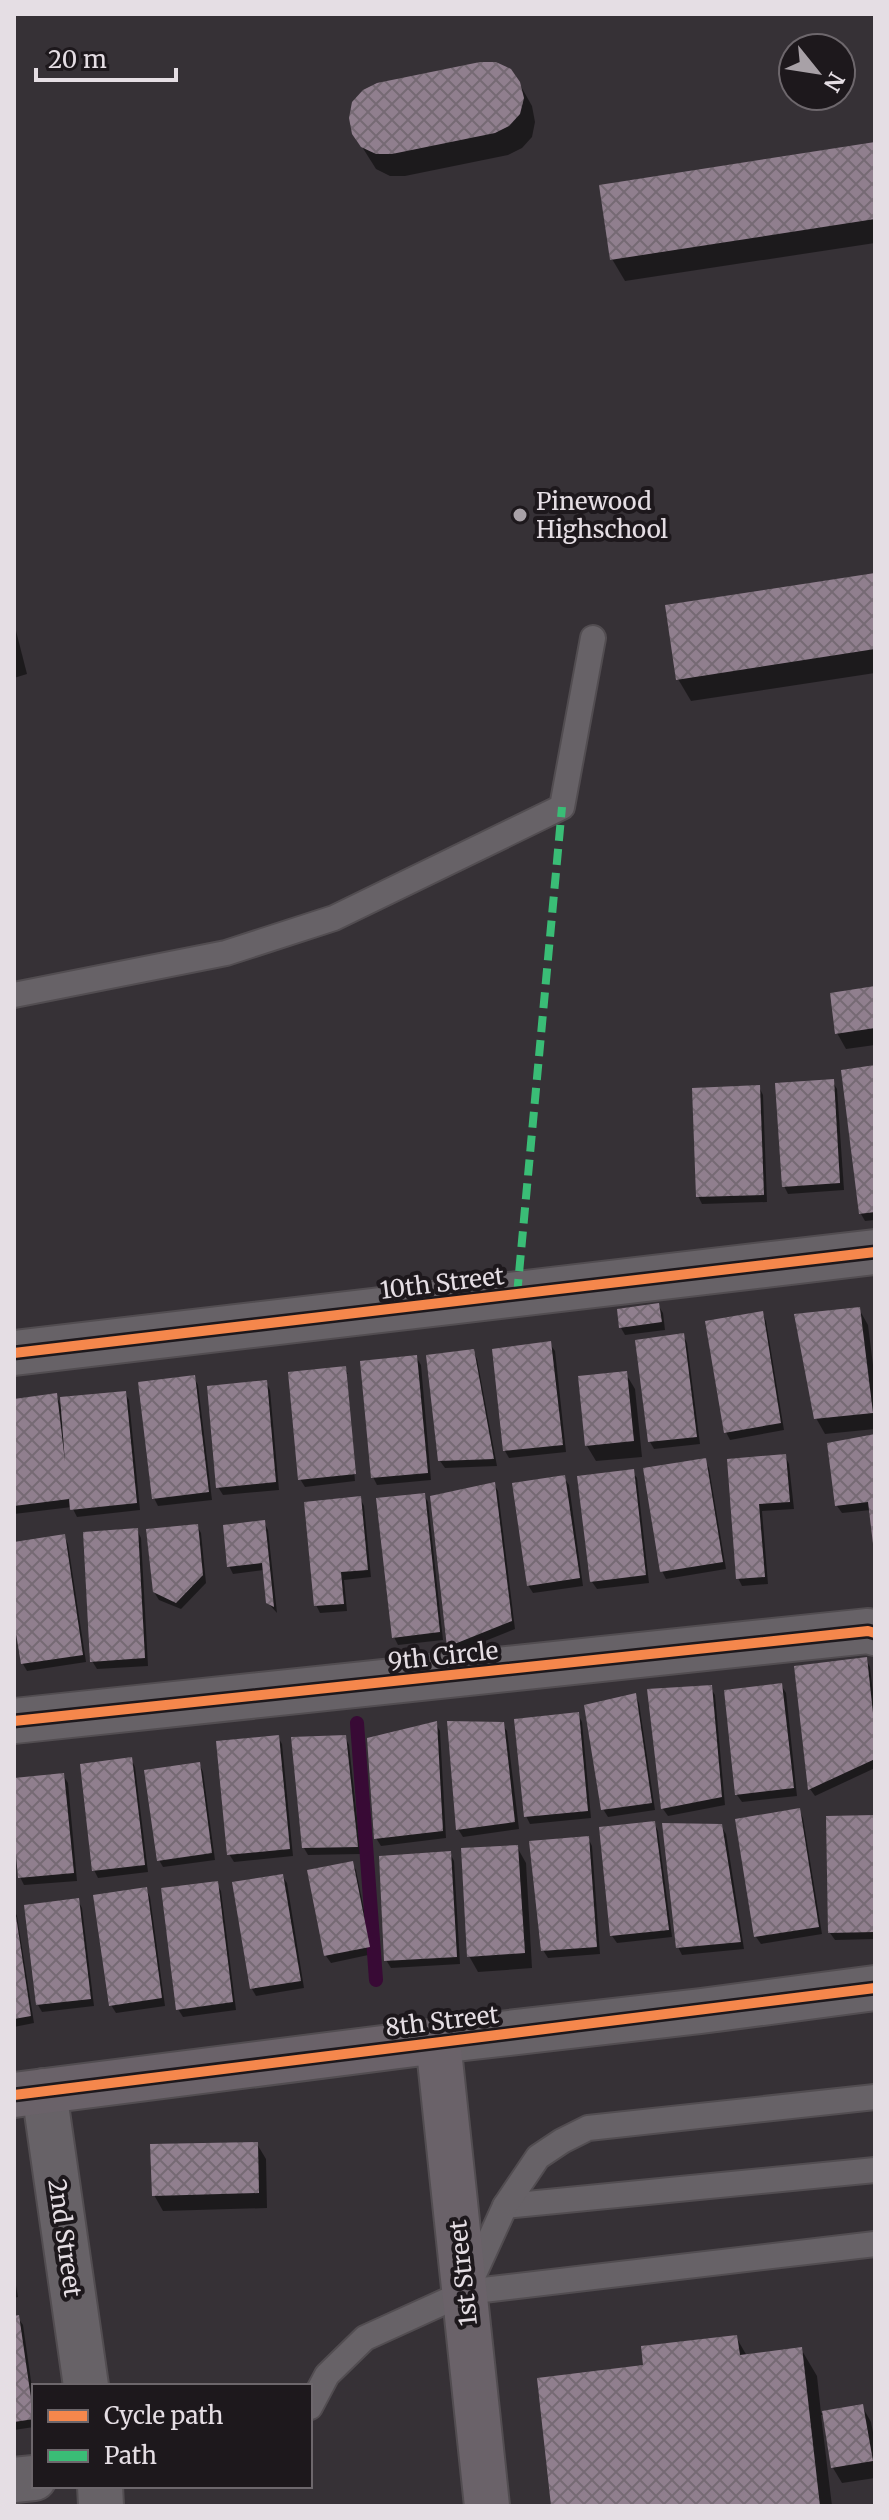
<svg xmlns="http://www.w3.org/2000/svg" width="889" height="2520" font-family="Merriweather,serif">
<defs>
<pattern id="building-cross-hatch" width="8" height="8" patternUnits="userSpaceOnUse" patternTransform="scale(2)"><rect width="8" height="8" fill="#907f8e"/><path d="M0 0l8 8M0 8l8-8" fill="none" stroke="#766a74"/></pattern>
</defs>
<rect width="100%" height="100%" fill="#363136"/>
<g fill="#0007">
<polygon points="519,83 532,106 535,122 532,137 522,148 508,155 405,176 390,176 376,169 354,134"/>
<polygon points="875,144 875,243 625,281 612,259"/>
<polygon points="875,575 875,673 691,701 678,679"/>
<polygon points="14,623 27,674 14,678"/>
<polygon points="875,988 875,1045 846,1049 837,1033"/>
<polygon points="875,1067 875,1220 865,1221 861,1214"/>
<polygon points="832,1081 837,1089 844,1190 788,1194 784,1186"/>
<polygon points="759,1087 763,1095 767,1202 702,1204 698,1196"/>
<polygon points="658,1305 663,1313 665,1330 625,1335 621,1328"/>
<polygon points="859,1309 868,1325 875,1381 875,1429 825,1434 816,1418"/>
<polygon points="762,1313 766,1321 784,1430 730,1440 726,1432"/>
<polygon points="683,1335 687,1343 700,1444 654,1449 650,1442 637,1342"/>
<polygon points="550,1344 555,1351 566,1452 509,1458 505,1451 494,1351"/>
<polygon points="473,1351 477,1359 497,1466 445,1468 440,1461"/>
<polygon points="416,1357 421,1365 431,1480 377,1485 373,1477"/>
<polygon points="345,1368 348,1374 345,1374 355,1481 305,1487 300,1479"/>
<polygon points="626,1374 635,1389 642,1457 596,1461 587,1446"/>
<polygon points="194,1378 198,1385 212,1500 158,1506 154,1498"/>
<polygon points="266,1382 270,1390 279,1490 223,1495 218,1487"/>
<polygon points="125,1393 129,1400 140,1510 77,1517 72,1507 14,1514 14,1401 56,1395 62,1408"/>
<polygon points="875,1436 875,1544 871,1510 842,1513 837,1506"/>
<polygon points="785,1456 789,1464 794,1509 762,1511 768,1584 742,1586 738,1578 729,1461"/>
<polygon points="705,1460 709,1468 726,1569 666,1579 662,1571"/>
<polygon points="632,1471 637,1478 649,1583 597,1589 592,1582"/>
<polygon points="564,1478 569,1485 583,1586 533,1593 528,1585"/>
<polygon points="494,1484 498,1491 515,1629 453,1654 449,1646 432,1497"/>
<polygon points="424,1495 428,1502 443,1640 398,1645 394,1637"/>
<polygon points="360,1498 364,1506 371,1577 344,1580 347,1611 320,1613 316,1605"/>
<polygon points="264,1522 268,1530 277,1613 268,1603 264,1570 233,1574 229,1566"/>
<polygon points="197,1526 201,1533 206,1583 181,1609 159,1600 154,1592"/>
<polygon points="137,1530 141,1538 148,1666 97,1669 92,1661"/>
<polygon points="64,1536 68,1544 86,1662 27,1671 23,1664 14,1608 14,1544"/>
<polygon points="866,1659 870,1667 875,1710 875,1768 815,1796 810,1789 796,1668"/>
<polygon points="781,1685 786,1693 797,1796 742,1802 737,1795 726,1692"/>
<polygon points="710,1687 715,1695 725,1805 668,1816 663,1809"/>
<polygon points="635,1696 639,1703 655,1810 608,1817 603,1809"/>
<polygon points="578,1714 582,1722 591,1818 530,1824 526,1816"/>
<polygon points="436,1724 440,1731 446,1838 381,1846 376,1838"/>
<polygon points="502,1724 507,1731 519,1829 463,1837 458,1829"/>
<polygon points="278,1737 282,1744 293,1856 234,1862 229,1854"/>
<polygon points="345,1737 349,1745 361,1854 308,1855 304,1848"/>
<polygon points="131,1759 135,1767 148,1872 98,1878 94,1870"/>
<polygon points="199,1764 203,1772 215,1860 163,1867 159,1860"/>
<polygon points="63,1775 68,1783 77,1881 24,1885 20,1877 14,1780"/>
<polygon points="799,1810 803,1818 822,1934 761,1944 756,1937 738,1820"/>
<polygon points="875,1817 875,1939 835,1940 830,1933"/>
<polygon points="654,1823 658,1831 672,1937 617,1943 612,1936"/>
<polygon points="721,1826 726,1834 744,1949 682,1955 678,1947"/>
<polygon points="588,1838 592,1846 600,1954 548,1958 543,1950"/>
<polygon points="517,1847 526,1863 532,1968 478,1972 469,1956"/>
<polygon points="450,1853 454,1861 460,1964 391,1968 386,1960"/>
<polygon points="352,1863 356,1870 373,1954 331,1963 326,1956"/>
<polygon points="282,1876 287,1883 304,1988 256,1996 252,1989"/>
<polygon points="216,1883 221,1891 236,2010 183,2017 178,2009"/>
<polygon points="146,1889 150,1897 165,2006 116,2013 111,2005"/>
<polygon points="78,1901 82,1908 94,2006 42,2012 38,2005"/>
<polygon points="14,1910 17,1916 34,2023 14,2027"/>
<polygon points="257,2144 266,2159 267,2208 163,2211 154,2195"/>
<polygon points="14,2274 18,2297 14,2298"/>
<polygon points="14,2318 18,2318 23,2325 34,2402 34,2427 14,2430"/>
<polygon points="736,2337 747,2356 801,2349 817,2376 821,2413 862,2406 871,2422 875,2443 875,2478 842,2483 833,2468 825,2415 821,2415 832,2506 553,2506 646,2367"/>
</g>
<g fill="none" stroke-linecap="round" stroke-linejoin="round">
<polyline stroke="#380a35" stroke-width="14" points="357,1723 376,1980"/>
</g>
<g fill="url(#building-cross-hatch)">
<polygon points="480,62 496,62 511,69 520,82 524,98 520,114 509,126 495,133 392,154 376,154 361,147 352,134 349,118 352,102 363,90 377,83"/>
<polygon points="875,142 875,219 610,260 599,185"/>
<polygon points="875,573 875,649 676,680 665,605"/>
<polygon points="875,986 875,1028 835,1034 830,993"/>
<polygon points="875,1065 875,1212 859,1214 841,1070"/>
<polygon points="834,1079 840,1183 782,1187 775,1083"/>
<polygon points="760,1085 764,1195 696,1197 692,1088"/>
<polygon points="659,1303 662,1322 619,1328 617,1309"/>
<polygon points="860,1307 873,1413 814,1419 794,1314"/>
<polygon points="763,1311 781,1423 724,1433 705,1321"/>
<polygon points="684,1333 697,1437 648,1442 635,1340"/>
<polygon points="551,1341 563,1445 503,1451 492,1349"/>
<polygon points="474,1349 494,1459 438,1461 426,1355"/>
<polygon points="417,1355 428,1473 371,1478 360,1361"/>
<polygon points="346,1366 356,1474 298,1480 288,1372"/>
<polygon points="627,1371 634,1441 585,1446 578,1376"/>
<polygon points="195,1375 209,1492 152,1499 138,1382"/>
<polygon points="267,1380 276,1482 216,1488 207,1386"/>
<polygon points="126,1391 137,1503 70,1510 69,1499 14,1506 14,1399 57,1393 65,1462 60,1397"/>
<polygon points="875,1434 875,1544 873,1544 868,1502 835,1506 827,1443"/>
<polygon points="786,1454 790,1502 759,1504 765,1577 736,1579 727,1459"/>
<polygon points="706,1458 723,1562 660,1572 643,1468"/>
<polygon points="634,1469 646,1575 590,1582 577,1476"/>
<polygon points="565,1475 580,1578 527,1586 512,1483"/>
<polygon points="495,1482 512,1621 447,1647 430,1496"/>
<polygon points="425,1493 440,1632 392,1638 376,1498"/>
<polygon points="361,1496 368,1570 341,1572 344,1604 314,1606 304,1502"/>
<polygon points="265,1520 274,1607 266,1603 262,1563 227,1567 223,1525"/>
<polygon points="198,1524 203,1575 176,1603 153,1592 146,1529"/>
<polygon points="138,1528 145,1658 90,1662 83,1532"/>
<polygon points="65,1534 83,1655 21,1664 14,1621 14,1542"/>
<polygon points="867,1657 875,1732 875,1759 808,1790 794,1666"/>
<polygon points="782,1683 794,1788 735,1795 724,1690"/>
<polygon points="712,1685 722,1797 661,1809 647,1689"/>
<polygon points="636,1693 652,1803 601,1810 584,1705"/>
<polygon points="579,1712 588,1811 524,1817 514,1719"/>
<polygon points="437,1721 443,1831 374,1839 367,1738"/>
<polygon points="447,1721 504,1722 515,1822 456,1830"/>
<polygon points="279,1735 290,1849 227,1855 216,1741"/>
<polygon points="346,1735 358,1847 302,1848 291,1737"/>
<polygon points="132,1757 145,1865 92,1871 80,1764"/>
<polygon points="200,1762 212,1853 157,1861 144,1770"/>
<polygon points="64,1773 74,1873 18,1878 14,1830 14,1778"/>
<polygon points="800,1808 819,1927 754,1937 735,1819"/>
<polygon points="875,1815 875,1932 828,1933 826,1816"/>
<polygon points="655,1821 669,1930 610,1936 599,1827"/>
<polygon points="662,1823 722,1824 741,1942 676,1948"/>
<polygon points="589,1836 597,1947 541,1951 529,1841"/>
<polygon points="518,1845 525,1953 467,1957 461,1848"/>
<polygon points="451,1851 457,1957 384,1961 379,1856"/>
<polygon points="353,1861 370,1947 324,1956 307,1870"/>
<polygon points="283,1874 301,1981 250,1989 232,1882"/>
<polygon points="218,1881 233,2002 176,2010 161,1888"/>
<polygon points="147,1887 162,1998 109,2006 93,1895"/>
<polygon points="79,1898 91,1999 36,2005 24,1905"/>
<polygon points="16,1916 31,2016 14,2019 14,1917"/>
<polygon points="258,2142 259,2193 152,2196 150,2144"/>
<polygon points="19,2315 34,2419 14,2422 14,2316"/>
<polygon points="737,2335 740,2355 802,2347 820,2506 708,2506 707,2504 689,2506 551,2506 537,2378 643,2365 641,2346"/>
<polygon points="863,2404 873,2461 831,2468 822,2411"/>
</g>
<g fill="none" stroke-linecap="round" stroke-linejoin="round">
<g stroke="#524d51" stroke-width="28">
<g id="lane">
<polyline points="14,995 226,953 334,918 562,807 593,638"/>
<polyline points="505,2206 875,2170"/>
<polyline points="470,2283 505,2206 538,2157 562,2141 588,2128 875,2097"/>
<polyline points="310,2407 327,2375 365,2338 466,2292 875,2244"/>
</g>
</g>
<g stroke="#524d51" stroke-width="48">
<g id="street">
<polyline points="14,1353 875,1252"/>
<polyline points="14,1721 868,1631 875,1633"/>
<polyline points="438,2041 701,2011 875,1988"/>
<polyline points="44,2091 86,2386"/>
<polyline points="14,2480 34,2478"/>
<polyline points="100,2486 101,2506"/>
</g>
</g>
<g stroke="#524d51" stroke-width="48">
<polyline id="secondary" points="14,2095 438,2041 487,2506"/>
</g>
<use href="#lane" stroke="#676267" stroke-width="24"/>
<use href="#street" stroke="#676267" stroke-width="44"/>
<use href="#secondary" stroke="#6a6269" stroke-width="44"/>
<polyline stroke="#3abd76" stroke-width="8" stroke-dasharray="16 8" stroke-linecap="butt" points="517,1295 562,807"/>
<g stroke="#1d181c" stroke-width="15">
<g id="cycleway">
<polyline points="14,1353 875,1252"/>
<polyline points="14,1721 868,1631 875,1633"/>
<polyline points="14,2095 875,1988"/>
</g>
</g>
<use href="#cycleway" stroke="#f5874c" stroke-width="10"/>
</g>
<circle fill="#a8a1a7" stroke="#1d181c" stroke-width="3" cx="520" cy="515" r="8"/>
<g text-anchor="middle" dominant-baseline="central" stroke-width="8" stroke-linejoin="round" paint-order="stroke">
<g font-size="24" fill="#e5dee4" stroke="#1d181c" text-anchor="start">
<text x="536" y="501">Pinewood<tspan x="536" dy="28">Highschool</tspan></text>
</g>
<g font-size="24" fill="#e5dee4" stroke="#1d181c">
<text transform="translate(442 1283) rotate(-7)">10th Street</text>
<text transform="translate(443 1656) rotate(-6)">9th Circle</text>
<text transform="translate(442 2021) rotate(-7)">8th Street</text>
<text transform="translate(65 2238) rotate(82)">2nd Street</text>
<text transform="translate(463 2273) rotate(-96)">1st Street</text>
</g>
</g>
<rect width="889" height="2520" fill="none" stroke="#e5dee4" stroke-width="32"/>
<rect x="32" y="2384" width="280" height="104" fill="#1d181c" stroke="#6d676c" stroke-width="2"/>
<rect x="48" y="2410" width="40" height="12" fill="#f5874c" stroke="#6d676c" stroke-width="2"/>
<text x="104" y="2424" font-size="24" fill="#e5dee4">Cycle path</text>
<rect x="48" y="2450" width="40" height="12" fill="#3abd76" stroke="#6d676c" stroke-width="2"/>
<text x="104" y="2464" font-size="24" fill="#e5dee4">Path</text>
<g transform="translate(817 72) rotate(120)"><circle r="38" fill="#1d181c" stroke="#6d676c" stroke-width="2"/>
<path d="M0-6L14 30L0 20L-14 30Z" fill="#a8a1a7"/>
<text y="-12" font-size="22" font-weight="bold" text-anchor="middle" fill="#e5dee4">N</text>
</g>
<path d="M36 68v12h140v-12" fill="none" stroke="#e5dee4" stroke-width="4"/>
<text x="48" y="68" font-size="24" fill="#e5dee4" stroke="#1d181c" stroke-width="6" paint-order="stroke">20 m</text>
</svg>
